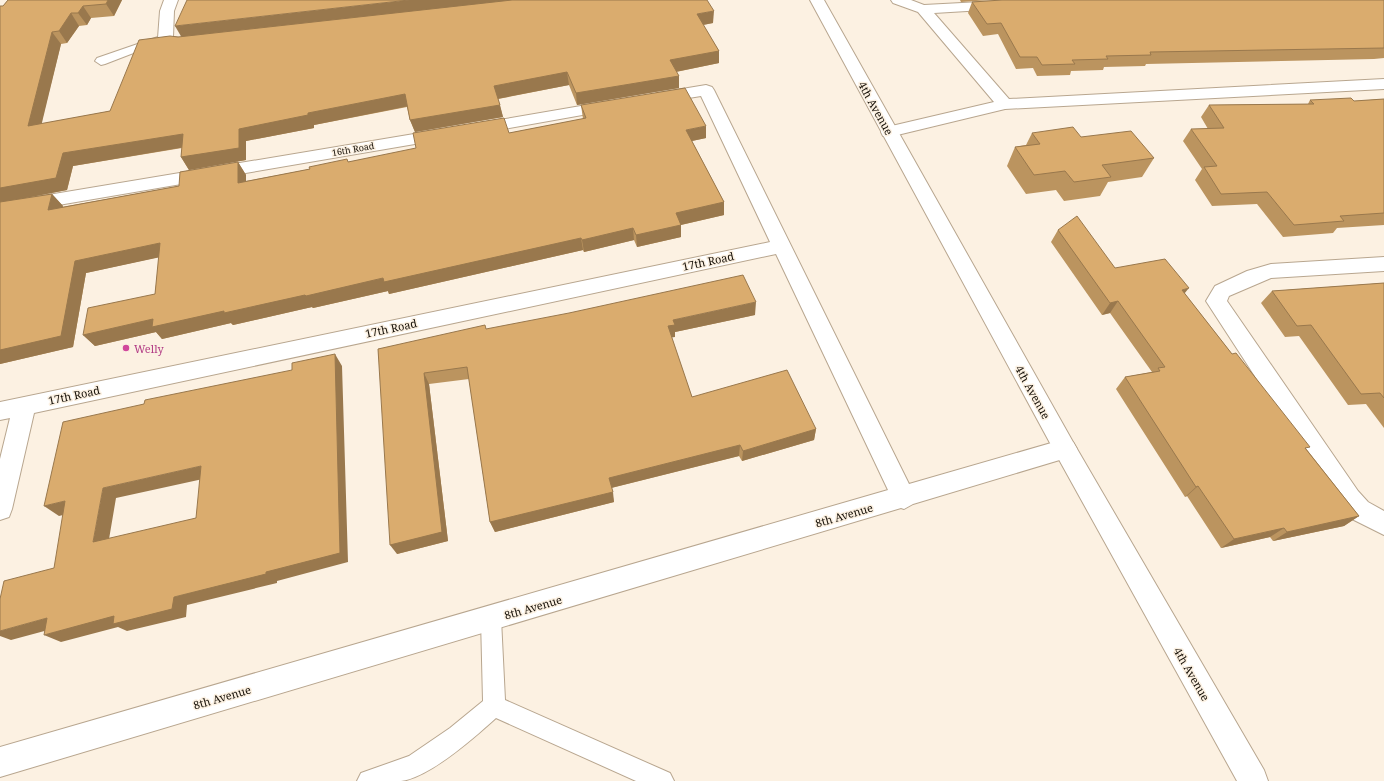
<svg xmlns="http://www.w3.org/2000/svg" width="1384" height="781" font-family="'Noto Serif',serif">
<rect width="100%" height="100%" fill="#fcf1e2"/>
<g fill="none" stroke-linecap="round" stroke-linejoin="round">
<g stroke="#b8a68f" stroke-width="2">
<g id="service">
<polygon points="158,37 164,40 162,42 105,64 101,65 95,61 97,58"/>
<path d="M491,609L498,612L501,619L505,700L670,773L674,781H636L496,718C475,737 429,778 401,781C387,781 372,781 357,781L361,773L409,756L450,728L483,701L481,619L484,612Z"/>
</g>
</g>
<g stroke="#b8a68f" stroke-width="2">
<g id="minor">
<path d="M164,0H178L174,11L173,37L196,40L198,43L196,46C185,49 165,48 158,38L160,11Z"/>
<polygon points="891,0 911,0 924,5 1000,1 1005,2 1007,5 1005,8 1000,9 934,13 1009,99 1384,79 1384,89 1005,109 889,137 883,136 881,132 883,128 994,102 918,12 893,3"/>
<polygon points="706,85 712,87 714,90 909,484 1065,439 1073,442 1077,449 1073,456 913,504 904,509 901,508 0,777 0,747 888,490 776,254 34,413 12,509 9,517 0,520 0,459 10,418 0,420 0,402 770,242 701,96 658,103 652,101 650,98 652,95 658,93"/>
<polygon points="610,101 616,103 618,106 616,109 476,134 470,133 468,129 470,125 476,124"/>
<polygon points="444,129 450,130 452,134 450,138 0,215 0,203"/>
<polygon points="1384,257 1384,271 1271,278 1229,296 1227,301 1358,491 1368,502 1384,511 1384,535 1350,518 1340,507 1206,301 1215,286 1247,271 1271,264"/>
</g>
</g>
<g stroke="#b8a68f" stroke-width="2">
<polygon id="tertiary" points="810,0 824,0 1073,442 1264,770 1268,781 1237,781 1057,456"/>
</g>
<use href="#service" fill="#fff" fill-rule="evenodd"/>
<use href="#minor" fill="#fff" fill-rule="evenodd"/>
<use href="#tertiary" fill="#fff" fill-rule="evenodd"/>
</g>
<g fill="#bb945f">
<polygon points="8,0 122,0 114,16 91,18 87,25 79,26 67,43 61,44 41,124 110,111 178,37 713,23 703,25 719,51 719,63 676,72 679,76 679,88 577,105 569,85 498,99 503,117 415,132 410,120 407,107 314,125 314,128 246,141 246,160 189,170 181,157 182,148 73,166 67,190 20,199 52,194 63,206 62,207 179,186 238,162 246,175 246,181 348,162 509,133 583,119 581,105 706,138 692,141 724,202 724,215 681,225 681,237 637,247 634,240 584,252 583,250 389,294 388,291 313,308 312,307 233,325 231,323 162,339 156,332 95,346 83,335 155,294 159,257 86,273 73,347 0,364 0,6 3,6"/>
<polygon points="960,0 991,0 961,2"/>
<polygon points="1384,0 1384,58 1374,59 1146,64 1145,66 1104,67 1103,70 1071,71 1070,75 1037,76 1033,68 1016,69 998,34 983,36 968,13 972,2"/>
<polygon points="1384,99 1384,225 1337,228 1333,233 1283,237 1257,204 1212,206 1195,180 1202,169 1183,141 1191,129 1208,129 1201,117 1209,105 1308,104 1310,100 1354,101"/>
<polygon points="1032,133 1081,137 1154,158 1142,177 1108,182 1100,196 1064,201 1056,190 1026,194 1007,166 1015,147 1026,145"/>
<polygon points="1058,230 1115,268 1185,294 1359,516 1344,526 1273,541 1270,537 1221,548 1187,496 1185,497 1116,389 1125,377 1152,372 1110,313 1102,315 1051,242"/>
<polygon points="1384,283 1384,428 1366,404 1348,405 1299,336 1285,337 1261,303 1272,291"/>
<polygon points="755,315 675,332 675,337 671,337 692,397 816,429 814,440 742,461 739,456 611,488 614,502 495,532 490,522 469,379 429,384 448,541 397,554 378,349 487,329"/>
</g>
<g fill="#99784d">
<polygon points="108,0 122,0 114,16 106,4"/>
<polygon points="409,0 521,0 182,38 175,26"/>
<polygon points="83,6 91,18 87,25 78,13"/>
<polygon points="714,11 713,23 697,26 697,14"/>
<polygon points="71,13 79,26 67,43 59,31"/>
<polygon points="52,32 61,44 38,139 28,126"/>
<polygon points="719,51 719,63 670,73 670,60"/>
<polygon points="567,72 569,85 497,99 494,86"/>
<polygon points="679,76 679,88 577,105 576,93"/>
<polygon points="405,94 409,106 314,125 314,128 246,141 246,160 189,170 181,157 239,129 308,113"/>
<polygon points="500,105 503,117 415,132 410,120"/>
<polygon points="706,126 706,138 687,142 686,130"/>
<polygon points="183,134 191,146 73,166 67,190 0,203 0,188 63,153"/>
<polygon points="238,162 246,175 246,195 238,183"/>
<polygon points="52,194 63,206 59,222 48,210"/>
<polygon points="724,202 724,215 676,226 676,213"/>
<polygon points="681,225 681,237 637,247 636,235"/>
<polygon points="633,228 634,240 584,252 582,240"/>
<polygon points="581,238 583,250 389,294 388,291 313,308 312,307 233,325 231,323 162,339 156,332 95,346 83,335 153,319 224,311"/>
<polygon points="160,243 170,255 86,273 73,347 0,364 0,350 75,261"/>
<polygon points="1189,288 1179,300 1182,290"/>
<polygon points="1118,301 1110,313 1102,315 1110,303"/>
<polygon points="756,302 755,315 675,332 675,337 668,338 668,326 673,320"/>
<polygon points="335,354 342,366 348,562 277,581 277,583 187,605 186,617 127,631 118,627 61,642 44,635 174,597 266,572"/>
<polygon points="424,373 429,384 448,541 397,554 390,545"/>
<polygon points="816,429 814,440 742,461 743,451"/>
<polygon points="740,445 739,456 611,488 609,478"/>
<polygon points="201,466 212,477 116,498 107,551 93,542 103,488"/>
<polygon points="1198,486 1187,496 1185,497 1196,487"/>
<polygon points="613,492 614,502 495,532 490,522"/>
<polygon points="65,501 79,511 59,516 44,506"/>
<polygon points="1359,516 1344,526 1273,541 1287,532"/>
<polygon points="1284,528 1270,537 1221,548 1234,539"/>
<polygon points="47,618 63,626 11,640 0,636 0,631"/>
</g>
<g fill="#daac6e" stroke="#99784d" fill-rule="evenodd">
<polygon points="8,0 108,0 106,4 83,6 78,13 71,13 59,31 52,32 28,126 110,111 139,40 170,36 178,37 512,0 707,0 714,11 697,14 719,51 670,60 679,76 576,93 567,72 494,86 500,105 410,120 405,94 308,113 308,115 239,129 239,148 181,157 183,134 63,153 56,178 0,188 0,6 3,6"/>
<polygon points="187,0 409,0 175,26"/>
<polygon points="1002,0 1384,0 1384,48 1150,52 1151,55 1106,56 1108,59 1072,60 1075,64 1042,65 1037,57 1020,57 1001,23 987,24 972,2"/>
<polygon points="685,88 706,126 686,130 724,202 676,213 681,225 636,235 633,228 582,240 581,238 384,282 383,278 306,296 305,295 224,313 224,311 152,327 153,319 83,335 88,308 155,294 160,243 75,261 61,336 0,350 0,202 52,194 48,210 179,186 180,172 238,162 238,183 310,169 309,167 347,159 348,162 416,148 413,133 504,118 509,133 586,118 581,105"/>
<polygon points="1351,98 1354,101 1384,99 1384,213 1340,216 1344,221 1294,225 1267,192 1221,194 1204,167 1217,166 1191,129 1224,128 1209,105 1314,104 1310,100"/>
<polygon points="1073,127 1081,137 1131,131 1154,158 1102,165 1111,177 1074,182 1065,171 1034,175 1015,147 1040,144 1032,133"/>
<polygon points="1077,216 1115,268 1165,259 1189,288 1182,290 1232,354 1236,353 1310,447 1305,448 1359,516 1287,532 1284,528 1234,539 1198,486 1196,487 1125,377 1160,371 1158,368 1165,367 1118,301 1110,303 1058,230"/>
<polygon points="743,275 756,302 673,320 675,325 668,326 692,397 787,370 816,429 743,451 740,445 609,478 613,492 490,522 467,367 424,373 442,532 390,545 378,349 485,325 486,329 569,313"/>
<polygon points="1384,283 1384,398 1380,393 1361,394 1311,325 1297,326 1272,291"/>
<path d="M335,354L340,553L266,572V574L174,597L172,609L113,624L114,616L44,635L47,618L0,631V599L4,581L54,568L65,501L44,506L63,422L144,404L145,400L292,370V363ZM201,466L196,518L93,542L103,488Z"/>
</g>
<circle fill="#d1479c" stroke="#fcf1e2" stroke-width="1.5" cx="126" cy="348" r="4"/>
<g text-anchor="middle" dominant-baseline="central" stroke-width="3" stroke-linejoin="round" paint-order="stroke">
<g font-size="9" fill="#161008" stroke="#fcf1e2">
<text transform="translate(353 149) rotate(-10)">16th Road</text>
</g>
<g font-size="11" fill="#161008" stroke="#fcf1e2">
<text transform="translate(876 108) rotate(61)">4th Avenue</text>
<text transform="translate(708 261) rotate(-12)">17th Road</text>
<text transform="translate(391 328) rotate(-12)">17th Road</text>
<text transform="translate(1033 392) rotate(61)">4th Avenue</text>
<text transform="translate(74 395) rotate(-12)">17th Road</text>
<text transform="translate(844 515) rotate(-16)">8th Avenue</text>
<text transform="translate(533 607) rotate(-16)">8th Avenue</text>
<text transform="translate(1192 674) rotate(60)">4th Avenue</text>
<text transform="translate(222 697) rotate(-16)">8th Avenue</text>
</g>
<g font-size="11" fill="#b23c85" stroke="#fcf1e2" text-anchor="start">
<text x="134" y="348">Welly</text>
</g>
</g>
</svg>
